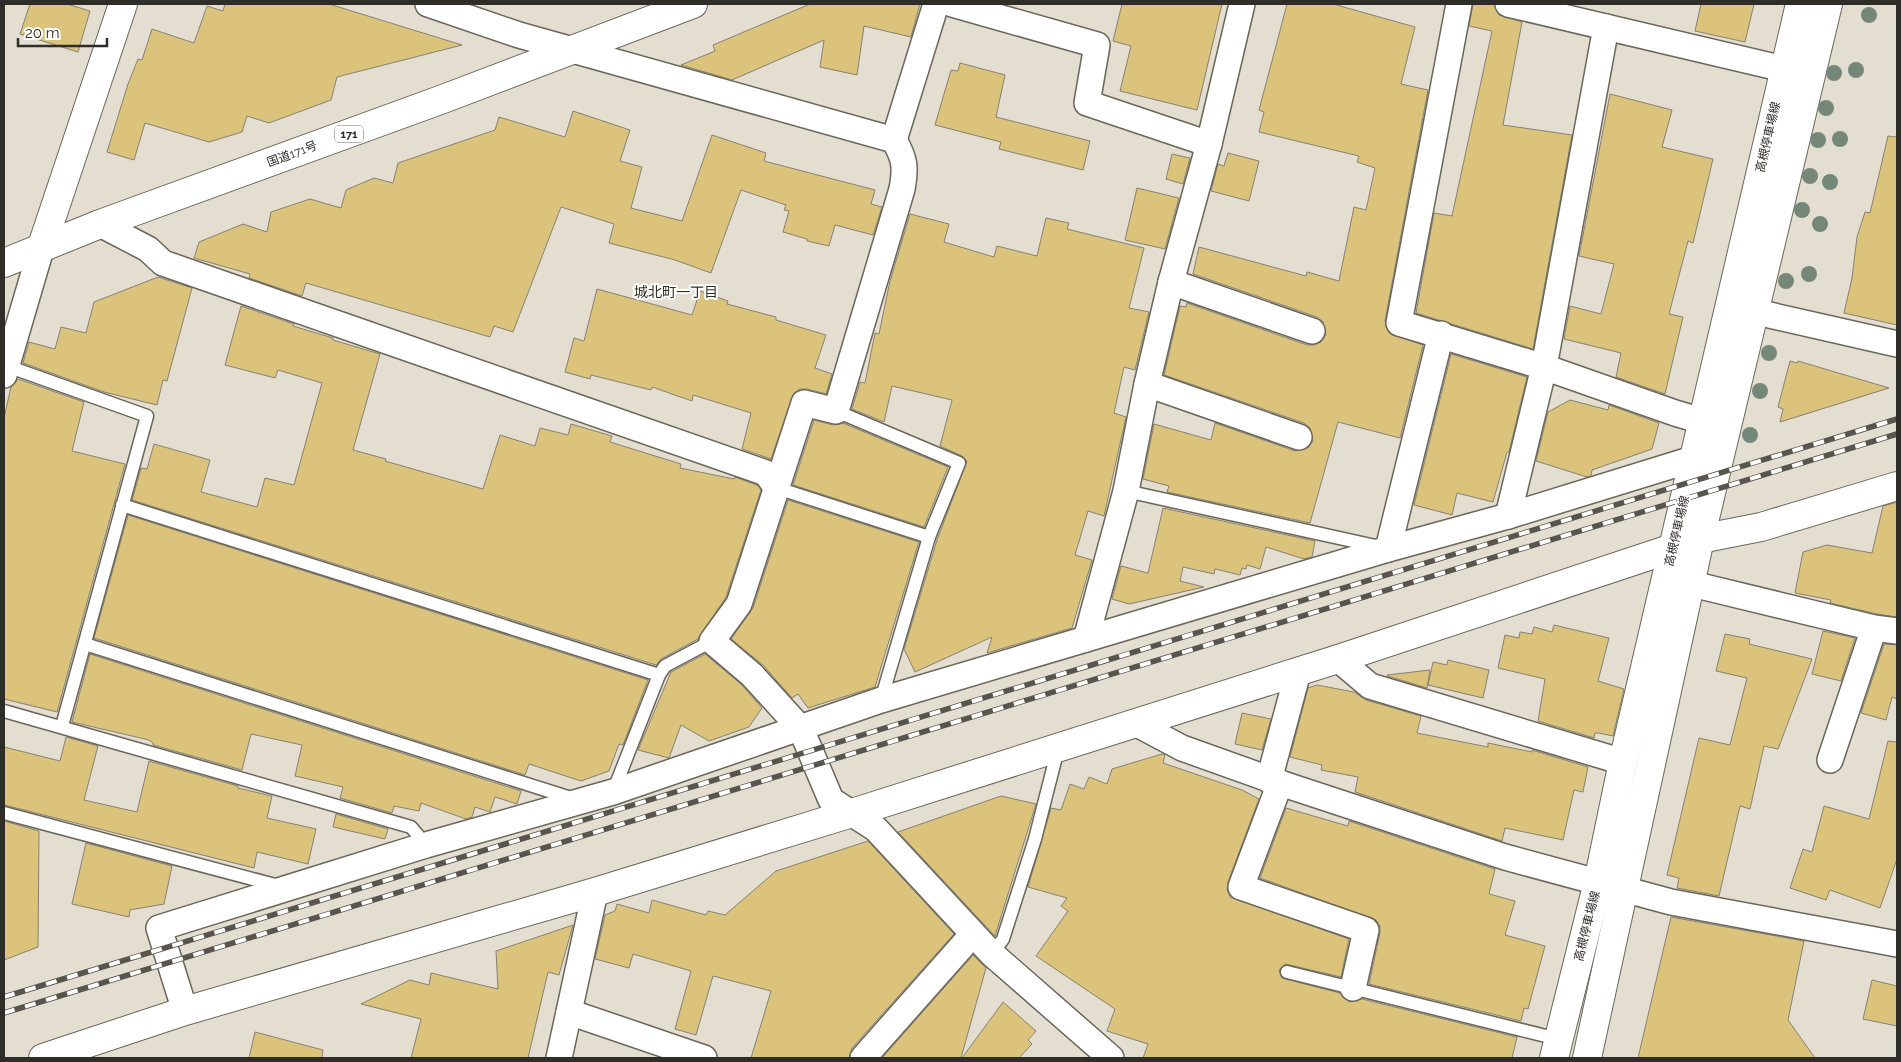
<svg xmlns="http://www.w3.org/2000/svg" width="1901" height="1062" font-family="Raleway,'Noto Sans JP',sans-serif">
<rect width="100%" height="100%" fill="#e3ded0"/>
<g fill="#dbc37b" stroke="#868174">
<polygon points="30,4 67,4 90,11 78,52 20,34"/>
<polygon points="225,4 329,4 462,45 337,77 331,100 269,123 247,116 242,132 209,142 145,123 134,160 107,152 128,84 138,59 142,60 152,29 194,43 207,6 223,11"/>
<polygon points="810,4 920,4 911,37 864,26 857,75 820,67 824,40 732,80 681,65 715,51 713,45"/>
<polygon points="1122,4 1222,4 1197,110 1120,91 1131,46 1113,41"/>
<polygon points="1287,4 1333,4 1415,27 1401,84 1428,90 1385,321 1389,333 1423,345 1400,438 1338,422 1310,523 1167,492 1169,486 1143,479 1154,424 1211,440 1215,423 1295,451 1308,448 1313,441 1310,428 1304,423 1164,375 1180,306 1186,307 1187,303 1307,345 1314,345 1321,342 1326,335 1323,322 1317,317 1193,274 1199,247 1306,276 1307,272 1339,281 1354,207 1366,210 1375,168 1357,162 1359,156 1259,132 1264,112 1259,110"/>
<polygon points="1473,4 1494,4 1499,15 1522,22 1503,125 1572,135 1533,349 1416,313 1434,213 1452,216 1492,31 1469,26"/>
<polygon points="1701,4 1754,4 1745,42 1695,31"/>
<polygon points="960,63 1005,75 996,117 1090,141 1083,170 999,149 1001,142 935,125 951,70 958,71"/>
<polygon points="1610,94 1672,110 1662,147 1713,159 1693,243 1688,241 1669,314 1683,317 1665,394 1616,377 1621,353 1564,339 1570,306 1601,314 1614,264 1579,256"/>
<polygon points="573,111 630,130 620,161 642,167 631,208 682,221 712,135 766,153 764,161 875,190 871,204 882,207 873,235 835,225 829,246 807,241 807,239 783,232 789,211 784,210 786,205 741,190 711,273 675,260 609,243 614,224 561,207 513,332 494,326 490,337 306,283 302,296 249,278 250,274 194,258 199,242 243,224 267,232 271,212 310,199 341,208 346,190 374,178 393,183 398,163 495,130 499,117 565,137"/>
<polygon points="1888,136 1897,137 1897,325 1844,313 1852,278 1857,237 1865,212 1870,213"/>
<polygon points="1228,153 1259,161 1249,201 1211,191 1218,164 1224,166"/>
<polygon points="1172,154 1190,158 1183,184 1166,179"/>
<polygon points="1137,188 1179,198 1165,249 1125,240"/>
<polygon points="910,214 949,224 944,242 994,257 997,246 1037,256 1046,218 1069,223 1067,229 1144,248 1129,308 1149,312 1135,370 1124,367 1114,413 1126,417 1104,516 1088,511 1075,555 1092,560 1072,628 987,653 992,637 915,672 904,649 937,540 967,461 962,456 940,446 952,400 892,386 884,422 852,409 860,382 865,383 875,333 879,334 890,281"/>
<polygon points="158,277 192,288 167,381 163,380 157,405 104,392 23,363 29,342 55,349 61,327 86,333 94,302"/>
<polygon points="597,289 692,315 700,291 728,301 727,304 776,317 776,320 826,335 815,368 832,374 826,394 807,389 800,389 794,393 771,459 742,449 751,413 693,395 692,401 652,387 651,390 591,375 590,379 565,372 574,338 584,341"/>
<polygon points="241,306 294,324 293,326 333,338 333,340 380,354 353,450 386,459 385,461 483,489 500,435 535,446 540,428 568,435 571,424 612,436 610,442 681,464 680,468 734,479 735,477 757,485 761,490 726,597 698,639 661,659 656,665 132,500 141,468 147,469 154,444 210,460 201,492 257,507 265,478 294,485 322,383 278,370 275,378 225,365"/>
<polygon points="1451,354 1527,377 1509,452 1507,452 1493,502 1457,493 1452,515 1414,505"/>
<polygon points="1790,361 1797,363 1798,361 1889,388 1780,422 1783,409 1778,407"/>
<polygon points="18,379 84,402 72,451 125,464 57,712 4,699 4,418 11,387"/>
<polygon points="1570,400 1608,410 1609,405 1659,423 1652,449 1592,470 1591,476 1587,477 1536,461 1548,412"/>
<polygon points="814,420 833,425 843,423 948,467 924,527 793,485"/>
<polygon points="788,500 919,542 875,687 808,708 798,694 792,698 763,665 731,639 753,608"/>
<polygon points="1897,502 1897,617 1877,614 1830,603 1831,600 1795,593 1803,552 1827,545 1872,553 1883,506"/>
<polygon points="1163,508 1315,541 1312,557 1304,559 1266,547 1260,569 1247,565 1246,569 1242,568 1240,575 1215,569 1214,574 1183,567 1180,581 1204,587 1129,604 1112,599 1121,566 1148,573"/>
<polygon points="128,515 648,680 623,745 619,744 609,771 581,781 529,764 525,775 94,638"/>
<polygon points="1554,625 1609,638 1598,681 1624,689 1613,736 1598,733 1595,733 1594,738 1538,721 1545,679 1498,668 1505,635 1519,638 1520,632 1532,634 1534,627 1552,632"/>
<polygon points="1823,631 1855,638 1841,681 1812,674"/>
<polygon points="1725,634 1750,639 1749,644 1812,659 1778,749 1764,746 1750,809 1740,806 1719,896 1677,888 1679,878 1667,875 1699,738 1730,745 1747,678 1716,671"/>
<polygon points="1884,644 1897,645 1897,699 1892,697 1886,720 1861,713"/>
<polygon points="90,654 521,791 517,804 495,797 490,812 475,807 472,817 466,819 421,803 419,811 394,806 392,813 340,798 343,787 295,776 302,745 251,734 242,770 153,745 153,743 149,740 72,722"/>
<polygon points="705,654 742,685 762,708 749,727 709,741 681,725 669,758 638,750 671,672"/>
<polygon points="1448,660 1489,670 1483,698 1428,685 1433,662 1447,665"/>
<polygon points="1430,670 1427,688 1387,676 1387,675"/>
<polygon points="1317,685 1354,692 1366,700 1421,716 1417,733 1488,747 1488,743 1532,752 1532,750 1588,767 1583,792 1574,790 1563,840 1505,828 1502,841 1355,792 1358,777 1321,770 1322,765 1290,757 1308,688"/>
<polygon points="1242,713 1271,719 1262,750 1235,744"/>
<polygon points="66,737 98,746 84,800 137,812 149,761 238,786 238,788 272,796 267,818 316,829 308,864 257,852 254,868 4,805 4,747 60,761"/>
<polygon points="1888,741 1897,742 1897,859 1880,908 1830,890 1826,900 1790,888 1803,849 1812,852 1824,806 1869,819"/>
<polygon points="1162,754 1165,755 1163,763 1242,790 1259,799 1228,882 1227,890 1230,897 1349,939 1341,977 1285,964 1279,970 1282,978 1340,993 1349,1002 1362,999 1517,1037 1512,1058 1143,1058 1148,1044 1107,1031 1115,1009 1036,956 1068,911 1061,906 1067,898 1028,887 1051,808 1061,810 1070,784 1084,789 1089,777 1107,784 1112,769"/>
<polygon points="1001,796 1036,804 995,936 898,832"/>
<polygon points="1286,808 1348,826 1349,821 1495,869 1489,894 1515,901 1505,935 1545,946 1528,1009 1524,1008 1521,1021 1369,984 1380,933 1380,926 1376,920 1260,878"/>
<polygon points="336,814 388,829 385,839 333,827"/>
<polygon points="4,821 39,831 38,947 4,960"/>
<polygon points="868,841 954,934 852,1048 849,1058 751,1058 771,991 713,976 696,1035 675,1029 691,971 633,954 629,968 595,959 605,915 615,911 617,904 649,913 652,900 706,915 708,911 725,915 776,871"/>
<polygon points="86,843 172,866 164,904 130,910 129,917 72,904"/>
<polygon points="1671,917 1804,941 1788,1020 1815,1058 1638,1058"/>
<polygon points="573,925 559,975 548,972 528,1058 411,1058 421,1019 361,1004 410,980 429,985 431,973 498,989 496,951"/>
<polygon points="973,955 986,968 961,1058 882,1058"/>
<polygon points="1872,980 1897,986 1897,1026 1863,1019"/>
<polygon points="1003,1002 1036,1031 1028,1040 1032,1044 1019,1058 962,1058"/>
<polygon points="255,1032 323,1050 322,1058 249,1058"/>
</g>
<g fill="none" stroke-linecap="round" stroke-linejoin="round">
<g stroke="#6a6659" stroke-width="15">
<g id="lane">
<polyline points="7,366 147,416 62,726"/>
<polyline points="836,411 959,463 929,537"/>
<polyline points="777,488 929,537 881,700"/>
<polyline points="1126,491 1380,547"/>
<polyline points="122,505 659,675"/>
<polyline points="85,644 574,799"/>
<polyline points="4,711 411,827 426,845"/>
<polyline points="613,792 659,675 665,666 712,641"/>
<polyline points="4,813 279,886"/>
<polyline points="992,954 1003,939 1035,839 1058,749"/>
<polyline points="1287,972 1558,1039"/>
</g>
</g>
<g stroke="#6a6659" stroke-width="28">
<g id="street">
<path d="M428,4L519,35L894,140C905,159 906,167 902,189L836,411L804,403L739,604L712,641L752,675L801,729L831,800L876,829L992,954L1111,1058"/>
<polyline points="952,4 1097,45 1087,103 1209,144"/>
<polyline points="1459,4 1399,323 1544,367 1508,516"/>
<polyline points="1508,4 1784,69"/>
<polyline points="1606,27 1544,367 1675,413 1702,421"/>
<polyline points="894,140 936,4"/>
<polyline points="100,224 148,249 163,263 766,473 777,488"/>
<polyline points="1171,282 1312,331"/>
<polyline points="1734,307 1897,344"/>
<polyline points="4,375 41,249"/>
<polyline points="1147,384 1299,437"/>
<polyline points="1388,549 1441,334"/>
<polyline points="1682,565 1692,584 1874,628 1897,631"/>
<polyline points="1086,639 1388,549 1508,516 1693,459"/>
<polyline points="1338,659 1370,686 1623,762"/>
<polyline points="1135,723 1182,748 1280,783 1505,857 1671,902 1897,944"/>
<polyline points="1830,760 1874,628"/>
<polyline points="1269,780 1298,672"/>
<polyline points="1280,783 1241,887 1366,930 1353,988"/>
<polyline points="185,1011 159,928 426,845 613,792 881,700 1086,639 1126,491 1147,384 1171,282 1209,144 1242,4"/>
<polyline points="569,1012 704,1058"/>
<polyline points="559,1058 595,892"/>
<polyline points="863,1058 972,935"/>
</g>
</g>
<g stroke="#6a6659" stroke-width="30">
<g id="secondary">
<polyline points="41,249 123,4"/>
<polyline points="43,1058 185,1011 595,892 852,813 1338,659 1700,539 1761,527 1897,486"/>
<polyline points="1554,1058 1598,882 1623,762 1800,4"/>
<polyline points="1587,1058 1700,539 1828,4"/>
</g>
</g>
<g stroke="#6a6659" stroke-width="30">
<polyline id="highway" points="4,263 100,224 443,99 693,4"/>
</g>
<use href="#lane" stroke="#fff" stroke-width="12"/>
<use href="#street" stroke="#fff" stroke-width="25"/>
<use href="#secondary" stroke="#fff" stroke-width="28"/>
<use href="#highway" stroke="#fff" stroke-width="28"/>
<g stroke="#58554e" stroke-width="5.5">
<g id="rail">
<polyline points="4,997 1897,419"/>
<polyline points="4,1013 1897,434"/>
</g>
</g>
<use href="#rail" stroke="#fff" stroke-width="4" stroke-dasharray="11" stroke-linecap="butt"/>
</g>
<g fill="#758779">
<circle cx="1869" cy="15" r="8"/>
<circle cx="1856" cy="70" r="8"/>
<circle cx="1834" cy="73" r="8"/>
<circle cx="1826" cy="108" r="8"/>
<circle cx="1840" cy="139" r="8"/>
<circle cx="1818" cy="140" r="8"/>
<circle cx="1810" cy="176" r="8"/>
<circle cx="1830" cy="182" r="8"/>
<circle cx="1802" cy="210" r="8"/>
<circle cx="1820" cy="224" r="8"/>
<circle cx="1809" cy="274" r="8"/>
<circle cx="1786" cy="281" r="8"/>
<circle cx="1769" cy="353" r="8"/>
<circle cx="1760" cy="391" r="8"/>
<circle cx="1750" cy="435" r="8"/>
</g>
<g text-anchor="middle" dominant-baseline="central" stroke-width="4" stroke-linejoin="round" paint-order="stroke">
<rect fill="#fff" stroke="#6d6c68" stroke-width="1" x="335" y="125.5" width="28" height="17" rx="4"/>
<g font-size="11" font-weight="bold" fill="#2f2d28">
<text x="349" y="134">171</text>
</g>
<g font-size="12" fill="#2f2d28" stroke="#fff">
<text transform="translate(1768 137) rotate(-77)">高槻停車場線</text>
<text transform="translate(292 154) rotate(-20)">国道171号</text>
<text transform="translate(1677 531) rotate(-77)">高槻停車場線</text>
<text transform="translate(1587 926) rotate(-76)">高槻停車場線</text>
</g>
<g font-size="14" fill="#322e22" stroke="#fff">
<text x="676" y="292">城北町一丁目</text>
</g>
</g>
<rect width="1901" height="1062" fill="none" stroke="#2f2d28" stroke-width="10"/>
<path d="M18 38v8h89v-8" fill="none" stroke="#2f2d28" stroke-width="2.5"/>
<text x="25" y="38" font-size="15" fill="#2f2d28" stroke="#ffffff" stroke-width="4" paint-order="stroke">20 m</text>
</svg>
